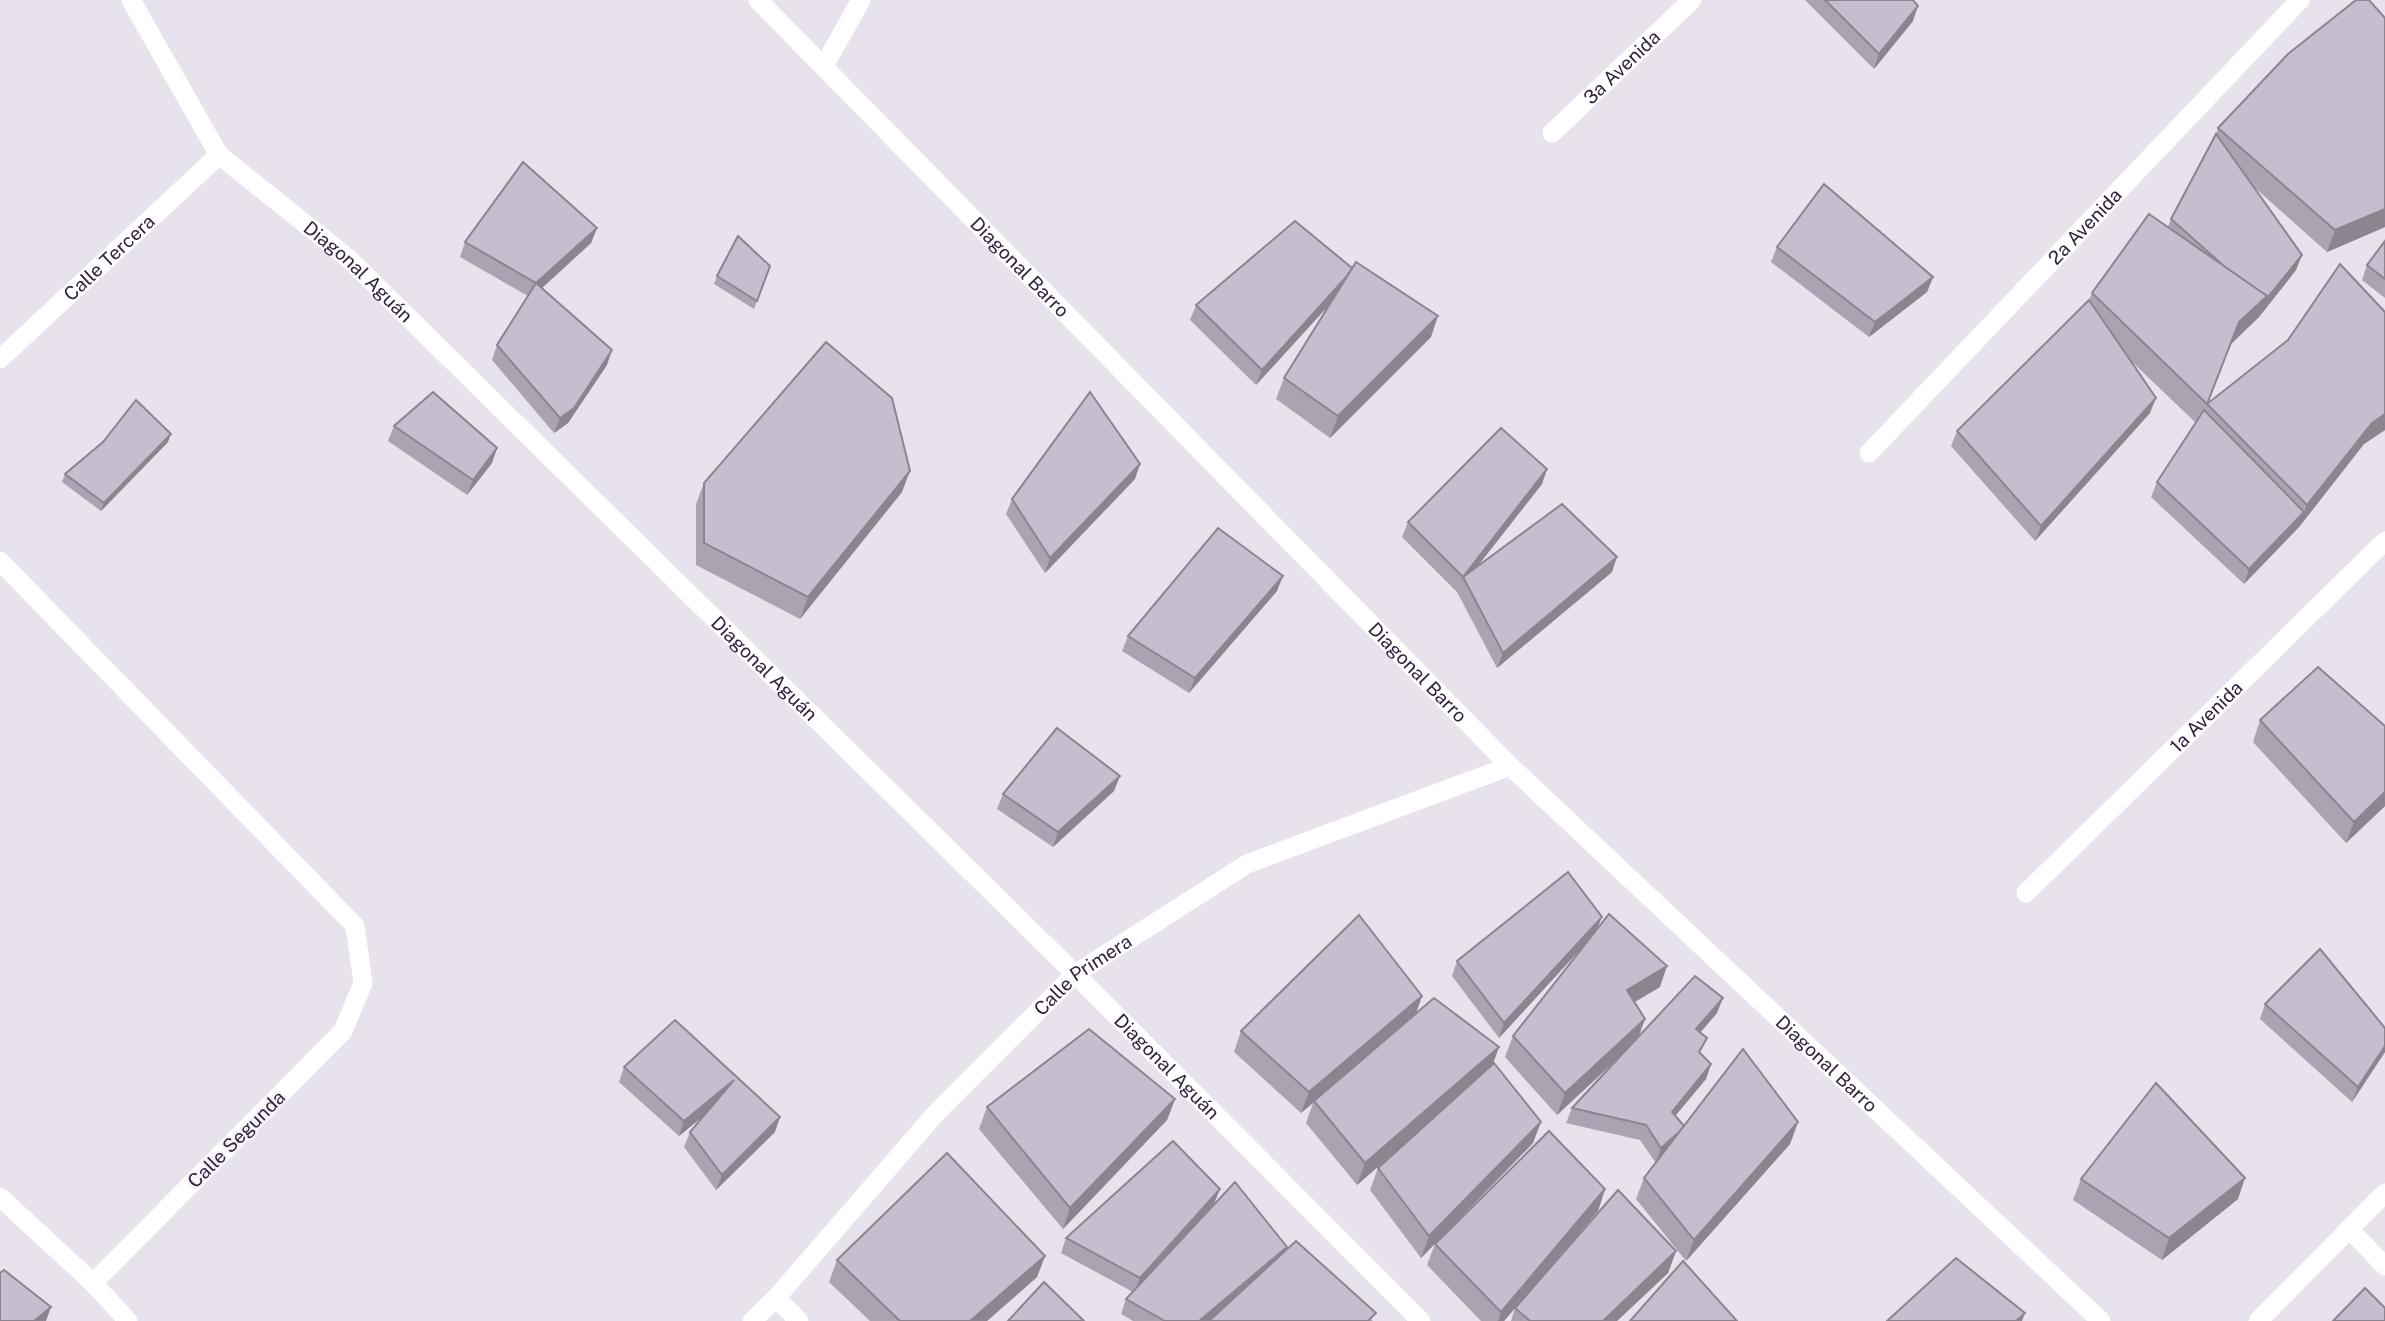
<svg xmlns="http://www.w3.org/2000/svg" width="2385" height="1321" font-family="'Public Sans',sans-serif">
<rect width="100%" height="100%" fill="#e8e2ed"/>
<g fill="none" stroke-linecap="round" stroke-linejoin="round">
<g stroke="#fff" stroke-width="19">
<path id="s1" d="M131,0L219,155L348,258L1075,974L1421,1321"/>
<path id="s2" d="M758,0L1510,766L2101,1321"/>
<polyline points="824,66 861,0"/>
<path id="s3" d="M1552,133L1692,0"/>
<path id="s4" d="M0,359L219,155"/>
<path id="s5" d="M1869,453L2300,0"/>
<polyline points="0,561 355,926 363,983 343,1031 93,1283"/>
<path id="s6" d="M2026,893L2385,541"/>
<polyline points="0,1197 93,1283 128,1321"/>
<polyline points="2349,1229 2385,1266"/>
<polyline points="776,1298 799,1321"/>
<path id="s7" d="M752,1321L776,1298L937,1112L1075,974L1247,864L1510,766"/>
</g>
<polyline stroke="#fff" stroke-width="19" points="2258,1321 2385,1193"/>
</g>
<g fill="#aaa3b1">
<polygon points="1805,0 1913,0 1913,21 1874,69"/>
<polygon points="2385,18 2385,227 2327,252 2254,187 2296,270 2259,317 2231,344 2208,403 2385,312 2385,430 2364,444 2299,527 2244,584 2151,497 2157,482 2196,423 2128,358 2150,413 2035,541 1951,446 1957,431 2089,300 2092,293 2168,227 2171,219 2216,134 2218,128"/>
<polygon points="1295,221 1431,337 1330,438 1276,399 1284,378 1330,304 1256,385 1190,320 1196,305"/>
<polygon points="597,228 591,243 542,288 607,365 568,423 554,433 492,360 497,345 528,296 460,257 465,242"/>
<polygon points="2385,241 2385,298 2362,280 2367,265"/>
<polygon points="1777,247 1933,277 1927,292 1869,337 1771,262"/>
<polygon points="770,266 754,309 714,284 717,276"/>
<polygon points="394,426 497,448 492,463 467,495 388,441"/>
<polygon points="168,442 101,511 62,482 65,474"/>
<polygon points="1547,469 1542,484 1477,567 1612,572 1497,668 1457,592 1402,537 1408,522"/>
<polygon points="1135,479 1045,573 1006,514 1012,499"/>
<polygon points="704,483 902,492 800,619 696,565 696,504"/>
<polygon points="1277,591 1189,693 1122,651 1128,636"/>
<polygon points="2260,720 2385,726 2385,806 2346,843 2253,742"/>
<polygon points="1114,791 1053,847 997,809 1003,794"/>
<polygon points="1598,927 1660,987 1635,1002 1645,1019 1639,1036 1717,1013 1700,1033 1700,1054 1711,1064 1706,1079 1675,1116 1684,1126 1798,1122 1790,1144 1686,1261 1636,1199 1644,1178 1656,1163 1640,1140 1566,1123 1572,1108 1620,1057 1557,1115 1505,1057 1513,1036 1581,949 1499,1038 1452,976 1457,961"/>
<polygon points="1422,996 1416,1014 1499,1047 1493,1064 1533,1143 1421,1258 1370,1190 1378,1168 1419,1131 1357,1185 1306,1123 1313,1103 1301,1113 1234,1052 1241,1031"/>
<polygon points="2265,1004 2385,1028 2385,1052 2352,1102 2260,1019"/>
<polygon points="624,1067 775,1132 716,1190 684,1147 690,1132 704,1115 679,1136 619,1082"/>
<polygon points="1175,1099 1167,1120 1063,1229 979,1129 987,1107"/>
<polygon points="2081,1179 2238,1199 2162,1260 2073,1200"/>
<polygon points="1605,1189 1598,1211 1504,1321 1481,1321 1427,1265 1435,1244"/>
<polygon points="1214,1204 1287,1247 1285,1251 1373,1321 1133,1321 1121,1314 1126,1299 1133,1292 1061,1253 1066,1238"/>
<polygon points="1676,1251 1668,1273 1617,1321 1511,1321 1515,1308"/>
<polygon points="1045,1256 1037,1277 987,1321 870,1321 829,1282 837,1260"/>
</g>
<g fill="#8b8590">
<polygon points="1918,6 1913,21 1874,69 1879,54"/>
<polygon points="2385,209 2385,227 2327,252 2335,230"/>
<polygon points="597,228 591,243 531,298 536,283"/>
<polygon points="2302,255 2296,270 2259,317 2231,344 2207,404 2239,322"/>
<polygon points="1354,269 1348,284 1256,385 1262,370"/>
<polygon points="1933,277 1927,292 1869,337 1875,322"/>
<polygon points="1438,316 1431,337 1330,438 1338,416"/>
<polygon points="612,350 607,365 568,423 554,433 560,418"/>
<polygon points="2156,398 2150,413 2035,541 2041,526"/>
<polygon points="2385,414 2385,430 2364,444 2299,527 2244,584 2249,569 2304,512 2307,505 2372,423"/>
<polygon points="171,434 168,442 101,511 104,503"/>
<polygon points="497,448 492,463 467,495 473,480"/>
<polygon points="1140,464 1135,479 1045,573 1050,558"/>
<polygon points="1547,469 1542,484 1465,582 1463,577"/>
<polygon points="910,471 902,492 800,619 808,597"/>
<polygon points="1617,557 1612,572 1497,668 1503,653"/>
<polygon points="1283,576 1277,591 1189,693 1195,678"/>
<polygon points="1120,776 1114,791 1053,847 1058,832"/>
<polygon points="2385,792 2385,806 2346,843 2354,822"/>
<polygon points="1602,917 1596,932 1499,1038 1504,1023"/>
<polygon points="1667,966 1660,987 1619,1011 1627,990"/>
<polygon points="1422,996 1414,1018 1301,1113 1309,1092"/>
<polygon points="1723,998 1717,1013 1690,1044 1696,1029"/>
<polygon points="1645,1019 1637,1040 1557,1115 1565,1093"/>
<polygon points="2385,1046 2385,1052 2352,1102 2358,1087"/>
<polygon points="1499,1047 1491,1068 1357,1185 1365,1163"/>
<polygon points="1711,1064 1706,1079 1666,1127 1672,1112"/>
<polygon points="734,1080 728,1096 679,1136 684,1121"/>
<polygon points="1175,1099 1167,1120 1063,1229 1070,1208"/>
<polygon points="780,1117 775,1132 716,1190 722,1175"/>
<polygon points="1541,1122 1533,1143 1421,1258 1429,1236"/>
<polygon points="1798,1122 1790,1144 1686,1261 1694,1240"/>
<polygon points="1685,1127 1656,1163 1661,1148"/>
<polygon points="2245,1178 2238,1199 2162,1260 2169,1238"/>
<polygon points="1220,1189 1214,1204 1134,1293 1140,1278"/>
<polygon points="1605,1189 1598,1211 1504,1321 1498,1321 1501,1312"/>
<polygon points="1287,1247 1282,1262 1212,1321 1199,1321"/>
<polygon points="1676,1251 1668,1273 1617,1321 1603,1321"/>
<polygon points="1045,1256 1037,1277 987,1321 970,1321"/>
<polygon points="51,1307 46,1321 34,1321"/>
<polygon points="2025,1313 2022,1321 2016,1321"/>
</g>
<g fill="#c6bece" stroke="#8b8590" stroke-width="2">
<polygon points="1825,0 1913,0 1918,6 1879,54"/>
<polygon points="2356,0 2369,0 2385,18 2385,209 2335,230 2218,128 2288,54"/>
<polygon points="2216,134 2302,255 2264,302 2267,296 2225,267 2171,219"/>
<polygon points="523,162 597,228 536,283 465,242"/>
<polygon points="1824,184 1933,277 1875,322 1777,247"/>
<polygon points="2149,214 2267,296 2239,322 2207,404 2092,293"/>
<polygon points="1295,221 1352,268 1348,275 1262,370 1196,305"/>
<polygon points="738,236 770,266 757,301 717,276"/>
<polygon points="2385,241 2385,279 2367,265"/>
<polygon points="1356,262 1438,316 1338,416 1284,378"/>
<polygon points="2340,264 2385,312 2385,414 2372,423 2307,505 2207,404 2288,340"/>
<polygon points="536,283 612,350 574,408 560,418 497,345"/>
<polygon points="2089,300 2156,398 2041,526 1957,431"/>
<polygon points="826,342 892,398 910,471 808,597 704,543 704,483"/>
<polygon points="433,392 497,448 473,480 394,426"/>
<polygon points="1090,392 1140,464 1050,558 1012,499"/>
<polygon points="136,400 171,434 104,503 65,474 103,442"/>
<polygon points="2204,410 2304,512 2249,569 2157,482"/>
<polygon points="1501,428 1547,469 1463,577 1408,522"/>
<polygon points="1562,504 1617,557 1503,653 1463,577"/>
<polygon points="1218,528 1283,576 1195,678 1128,636"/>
<polygon points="2318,667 2385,726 2385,792 2354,822 2260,720"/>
<polygon points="1057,728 1120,776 1058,832 1003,794"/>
<polygon points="1568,872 1602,917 1504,1023 1457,961"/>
<polygon points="1609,914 1667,966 1627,990 1645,1019 1565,1093 1513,1036"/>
<polygon points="1359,915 1422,996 1309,1092 1241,1031"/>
<polygon points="2320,949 2385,1028 2385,1046 2358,1087 2265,1004"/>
<polygon points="1695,976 1723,998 1696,1029 1707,1038 1699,1052 1711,1064 1672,1112 1684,1126 1679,1132 1661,1148 1646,1125 1572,1108"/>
<polygon points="1434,998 1499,1047 1365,1163 1314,1101"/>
<polygon points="675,1020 780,1117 722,1175 690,1132 734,1080 684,1121 624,1067"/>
<polygon points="1089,1029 1175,1099 1070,1208 987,1107"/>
<polygon points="1743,1049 1798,1122 1694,1240 1644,1178"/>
<polygon points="1494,1063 1541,1122 1429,1236 1378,1168"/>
<polygon points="2156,1083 2245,1178 2169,1238 2081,1179"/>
<polygon points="1549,1131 1605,1189 1501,1312 1435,1244"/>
<polygon points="1173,1141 1220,1189 1140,1278 1066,1238"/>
<polygon points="947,1153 1045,1256 970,1321 900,1321 837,1260"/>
<polygon points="1235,1182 1287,1247 1199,1321 1165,1321 1126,1299"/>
<polygon points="1618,1190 1676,1251 1603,1321 1530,1321 1515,1308"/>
<polygon points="1296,1241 1376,1313 1368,1321 1209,1321"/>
<polygon points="1956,1258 2025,1313 2016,1321 1887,1321"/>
<polygon points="1683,1261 1737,1321 1630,1321"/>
<polygon points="4,1270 51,1307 34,1321 0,1321 0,1273"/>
<polygon points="1044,1282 1084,1321 1008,1321"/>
<polygon points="2365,1288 2385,1308 2385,1321 2333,1321"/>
</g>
<g text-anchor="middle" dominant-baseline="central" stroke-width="5" stroke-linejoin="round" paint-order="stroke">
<g font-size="19" fill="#352140" stroke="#f6f3f9">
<text stroke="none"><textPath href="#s3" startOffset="96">3a Avenida</textPath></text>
<text stroke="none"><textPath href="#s5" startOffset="313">2a Avenida</textPath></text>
<text stroke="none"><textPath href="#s4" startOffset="149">Calle Tercera</textPath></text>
<text stroke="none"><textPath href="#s2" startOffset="374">Diagonal Barro</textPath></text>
<text stroke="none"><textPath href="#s1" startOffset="360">Diagonal Aguán</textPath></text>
<text stroke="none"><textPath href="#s1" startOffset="928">Diagonal Aguán</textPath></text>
<text stroke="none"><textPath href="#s2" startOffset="942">Diagonal Barro</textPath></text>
<text stroke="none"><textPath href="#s6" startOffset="252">1a Avenida</textPath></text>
<text stroke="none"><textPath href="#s7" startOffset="480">Calle Primera</textPath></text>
<text stroke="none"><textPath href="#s2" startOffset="1508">Diagonal Barro</textPath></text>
<text stroke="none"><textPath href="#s1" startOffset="1494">Diagonal Aguán</textPath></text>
<text transform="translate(236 1139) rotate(-45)">Calle Segunda</text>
</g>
</g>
</svg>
